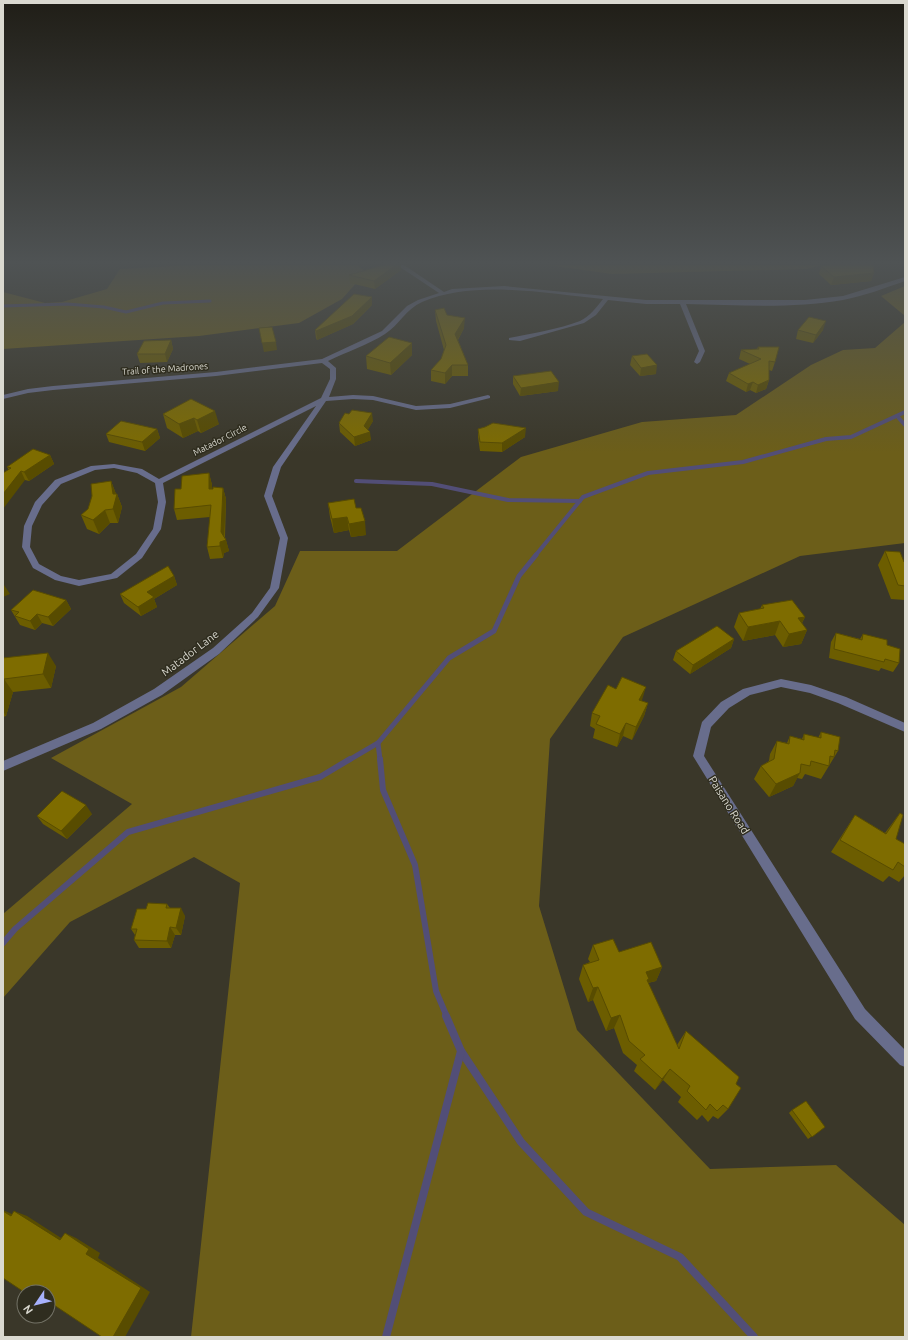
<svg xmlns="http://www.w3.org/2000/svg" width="908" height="1340" font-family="Ubuntu,sans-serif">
<rect width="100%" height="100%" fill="#3a3729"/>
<g fill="#6c5e19">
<polygon points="193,265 357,265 366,272 342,299 299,323 199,336 3,349 3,292 45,303 62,302 107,289 120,269"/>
<polygon points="548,265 821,265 807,269 612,274"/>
<polygon points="905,286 905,316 881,296"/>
<polygon points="905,322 905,543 800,556 623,637 550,739 539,906 577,1030 710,1169 836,1165 905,1225 905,1337 191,1337 240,883 194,857 70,922 3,998 3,914 132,804 51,758 181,687 275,606 300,551 397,551 521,457 642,422 736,415 811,365 843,350 875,348"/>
</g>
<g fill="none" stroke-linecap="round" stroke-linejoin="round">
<polyline stroke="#524e77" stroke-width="3" points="3,306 67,304 104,307 126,312 163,303 210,301"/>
<g stroke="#524e77" stroke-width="4">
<polyline points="897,416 905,425"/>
<polyline points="356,481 432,484 508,500 580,501"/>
<polyline points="535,556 583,497 648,473 743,462 826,439 851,437 905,412"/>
</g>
<g stroke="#524e77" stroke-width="5">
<polyline points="378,743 380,760"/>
<polyline points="349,760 378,743 449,658 494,631 519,576 536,555"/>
</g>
<g stroke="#524e77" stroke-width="6">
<polyline points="380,759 383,790 415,865 436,991 447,1017"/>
<polyline points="3,943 15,929 128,832 320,777 350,759"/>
</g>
<g stroke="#524e77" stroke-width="8">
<polyline points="461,1051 521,1142 586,1212 680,1257 754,1337"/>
<polyline points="386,1337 461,1051 446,1016"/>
</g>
<g fill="#686d8c" fill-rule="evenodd">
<path d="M397,265H404L444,292L452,289L504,286L646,300H805L843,296L905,277V281C885,288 864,296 843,300C792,309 738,305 686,304L705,351L700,362L697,364L694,362L699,351L680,304H646L608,300L596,315L584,323L520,341L509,340V338C529,334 560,329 580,321C590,316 596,308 603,299C546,294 476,279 422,302C406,309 399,325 385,334C368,345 346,352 328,361L336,368V379L329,397L353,395L373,396L416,406L450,404L488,395L490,396V398L450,408L416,410L373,400L353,399L326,401L281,467L272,496L288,538L279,588L258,617L219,654L162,695L101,729L3,771V761L93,723L154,689L213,648L252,613L270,588L280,538L264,496L273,467L316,406L163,483L166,502L161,529L142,558L117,578L79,586L55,580L33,568L22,547L24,526L35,502L55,480L91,466L114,464L142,469L159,479L321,398L330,379V369L322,363L216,376L53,390L28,393L3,399V395L28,389L53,386L216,372L322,359L382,331L407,306L418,300L439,293ZM114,468L137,473L155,483L158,502L153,529L136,554L111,574L79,580L61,576L39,564L30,547L32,526L42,505L61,484L95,470Z"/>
<polygon points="781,679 811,685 846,697 905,723 905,732 838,703 810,693 781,687 750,695 729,708 711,727 704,756 865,1009 905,1050 905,1067 900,1065 855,1019 693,756 702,722 721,702 743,689"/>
</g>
</g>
<g fill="#6c5d00">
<polygon points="384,265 401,265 401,270 375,289 350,283 349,275"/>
<polygon points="821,266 874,273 871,281 831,285 819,274"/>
<polygon points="372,305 353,324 317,340 316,338 315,330"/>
<polygon points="435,310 447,315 464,328 458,340 468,365 468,376 452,376 445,384 431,381 431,370 441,359 444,350 436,321"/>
<polygon points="798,330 823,330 813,343 796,339"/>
<polygon points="171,340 173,349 167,362 140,363 137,354"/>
<polygon points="412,343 412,355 391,375 367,369 366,356"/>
<polygon points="758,347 775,362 772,371 769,370 769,380 766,389 756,393 750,390 746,392 726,381 729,373 750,364 739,359 741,350 757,349"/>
<polygon points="632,356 656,374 640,376 630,365"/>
<polygon points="513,376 558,391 520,396 513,384"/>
<polygon points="191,399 219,424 201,433 198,431 183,438 167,428 163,414"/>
<polygon points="373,421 368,429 371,440 355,446 340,432 339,423"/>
<polygon points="485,427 525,437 502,452 480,451 478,437 478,429"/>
<polygon points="157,429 160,438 145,451 109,442 106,434"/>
<polygon points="50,455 54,464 29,481 25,480 9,470 7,467"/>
<polygon points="209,473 212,485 212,489 223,488 226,499 225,537 229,551 224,553 223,558 210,559 207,547 210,517 177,520 174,509 181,489"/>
<polygon points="111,481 116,494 117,494 122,507 118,523 110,523 99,534 87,529 81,515 88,509"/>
<polygon points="328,503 356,508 366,535 351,537 349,530 334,533 330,517"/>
<polygon points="885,551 904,562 905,561 905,600 891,599 878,565"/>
<polygon points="174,576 177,585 154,599 157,607 141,616 124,603 120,594"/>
<polygon points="66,600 71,609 53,626 42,623 35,630 20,625 11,610"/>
<polygon points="762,605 805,617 802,623 807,630 801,644 783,647 775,635 743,641 734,627 739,613 760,609"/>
<polygon points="836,633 860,639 863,634 887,645 899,663 893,672 881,668 879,671 829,658 831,642"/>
<polygon points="734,639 731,648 690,674 673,660 676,651"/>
<polygon points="3,658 56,666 51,688 13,692 6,716 3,717"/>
<polygon points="642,701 648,703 644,716 632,740 623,736 617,747 593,738 595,729 590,726 592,713"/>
<polygon points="821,732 838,751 821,779 805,774 802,779 797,778 793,786 769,797 754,779 761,766 769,761 770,754 777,741 787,743 790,736 802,739 804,734 818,738"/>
<polygon points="900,813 896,839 905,844 905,875 899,882 889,876 883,882 831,852 855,815 885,833"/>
<polygon points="92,814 67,839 43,824 37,816"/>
<polygon points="167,904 170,908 185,916 181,935 175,935 171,948 139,948 134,940 135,935 131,929 146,909"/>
<polygon points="593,945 619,952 662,967 656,981 648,983 677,1045 686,1031 736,1084 728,1109 718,1119 713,1116 708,1122 702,1115 697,1120 678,1102 681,1097 663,1080 655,1090 634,1071 637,1065 623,1053 614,1028 606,1031 593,1000 588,1002 579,979 583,965 590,962 588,959"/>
<polygon points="792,1110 825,1127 808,1139 789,1113"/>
</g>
<g fill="#584c00">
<polygon points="396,265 401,265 401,270 375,289 374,281"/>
<polygon points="874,273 871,281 831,285 834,277"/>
<polygon points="372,297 372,305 353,324 317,340 316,331"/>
<polygon points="465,318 464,328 455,345 455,334"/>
<polygon points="826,321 823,330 813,343 816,335"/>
<polygon points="171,340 173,349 167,362 165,354"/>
<polygon points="276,342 277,350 264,352 262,343"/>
<polygon points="412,343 412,355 391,375 390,363"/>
<polygon points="452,365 452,376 445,384 445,373"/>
<polygon points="657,365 656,374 640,376 641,368"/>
<polygon points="769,380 766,389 756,393 758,385"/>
<polygon points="559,382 558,391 520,396 521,388"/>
<polygon points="753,382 750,390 746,392 748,384"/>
<polygon points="215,411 219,424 201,433 197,420"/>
<polygon points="372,413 373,421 366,433 370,432 371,440 355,446 354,437 364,426"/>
<polygon points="194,418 198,431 183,438 179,424"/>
<polygon points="526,428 525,437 502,452 502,443"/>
<polygon points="157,429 160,438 145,451 142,442"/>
<polygon points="50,455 54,464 29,481 24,472"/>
<polygon points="21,471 25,480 3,509 3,494"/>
<polygon points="209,473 212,485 212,501 209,489"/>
<polygon points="111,481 116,494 117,494 122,507 118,523 113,509 113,494"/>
<polygon points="223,488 226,499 224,540 226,540 229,551 224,553 223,558 220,546"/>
<polygon points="105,510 110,523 99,534 93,520"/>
<polygon points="347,517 349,530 334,533 332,519"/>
<polygon points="365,521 366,535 351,537 349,524"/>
<polygon points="174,576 177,585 154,599 157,607 141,616 138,607 147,592"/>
<polygon points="3,585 4,585 10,594 3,597"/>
<polygon points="66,600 71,609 53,626 48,617"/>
<polygon points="37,614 42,623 35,630 30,621"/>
<polygon points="805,617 798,630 798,618"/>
<polygon points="780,621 775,635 743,641 748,627"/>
<polygon points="807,630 801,644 783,647 789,634"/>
<polygon points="734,639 731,648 690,674 693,665"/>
<polygon points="48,653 56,666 51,688 43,674"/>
<polygon points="4,679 13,692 6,716 3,711 3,683"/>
<polygon points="646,687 642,700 636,713 639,700"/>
<polygon points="648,703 644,716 632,740 636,727"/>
<polygon points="626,723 623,736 617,747 620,734"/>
<polygon points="800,773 793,786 769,797 776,784"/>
<polygon points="86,805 92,814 67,839 61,831"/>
<polygon points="181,908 185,916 181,935 176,928"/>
<polygon points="170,927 175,935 171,948 167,941"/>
<polygon points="662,967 656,981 647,983 646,972"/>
<polygon points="598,987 593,1000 588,1002 593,988"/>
<polygon points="620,1015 614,1028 606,1031 611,1018"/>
<polygon points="670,1069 663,1080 655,1090 662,1079"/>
<polygon points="3,1210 14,1215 11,1216 3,1211"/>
<polygon points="14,1211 27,1216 72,1245 60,1240"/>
<polygon points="65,1233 76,1238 100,1253 98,1258 150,1292 125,1337 113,1337 86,1254"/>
<polygon points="29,1288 41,1292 26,1292"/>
</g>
<g fill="#7e6c00" stroke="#584c00">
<polygon points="384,265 396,265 374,281 349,275"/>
<polygon points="831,265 873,265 874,273 834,277 821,266"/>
<polygon points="354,294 372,297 352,316 316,331 315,330"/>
<polygon points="444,308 447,315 465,318 455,334 468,365 452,365 445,373 431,370 441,359 446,345 435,310"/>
<polygon points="809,317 826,321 816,335 798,330"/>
<polygon points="272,327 276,342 262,343 259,328"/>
<polygon points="389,337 412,343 390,363 366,356"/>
<polygon points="171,340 165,354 137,354 144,341"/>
<polygon points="758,347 779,347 775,362 769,361 769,380 758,385 753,382 748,384 729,373 761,359 741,350 759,349"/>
<polygon points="647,354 657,365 641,368 632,356"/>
<polygon points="551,371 559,382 521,388 513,376"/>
<polygon points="191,399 215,411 197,420 194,418 179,424 163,414"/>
<polygon points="352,410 372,413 364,426 370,432 354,437 339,423 345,413 349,414"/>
<polygon points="121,421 157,429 142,442 106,434"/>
<polygon points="493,423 526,428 502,443 480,442 478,429 485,427"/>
<polygon points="33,449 50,455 24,472 21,471 3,494 3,473 11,468 7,467"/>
<polygon points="209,473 209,489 213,489 213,487 223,488 221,532 226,540 220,542 220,546 207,547 211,505 174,509 175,489 181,489 182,476"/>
<polygon points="111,481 113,494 117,494 113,509 105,510 93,520 81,515 88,509 92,496 91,484"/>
<polygon points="354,499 356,508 361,508 365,521 349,524 347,517 332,519 328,503"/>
<polygon points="885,551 900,552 904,562 905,561 905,586 898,585"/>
<polygon points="168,566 174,576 147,592 154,597 138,607 120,594"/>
<polygon points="33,590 66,600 48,617 37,614 30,621 15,616 19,612 11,610"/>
<polygon points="792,600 805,617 798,618 807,630 789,634 780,621 748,627 739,613 764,608 762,605"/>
<polygon points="717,626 734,639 693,665 676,651"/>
<polygon points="836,633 862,640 863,634 887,640 887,645 900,649 899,663 885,659 884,662 834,649"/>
<polygon points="48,653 43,674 4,679 3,683 3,658"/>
<polygon points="622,677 646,687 639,700 648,703 636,727 626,723 620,734 596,724 600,716 592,713 608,685 616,689"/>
<polygon points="821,732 840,737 838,751 835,750 834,757 830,756 829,766 811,761 810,766 801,764 800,773 776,784 761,766 774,759 777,741 789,744 790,736 804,740 804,734 821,738"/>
<polygon points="62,791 86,805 61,831 37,816"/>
<polygon points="900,813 903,815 896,839 905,844 905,867 898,862 893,870 840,840 855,815 886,834"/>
<polygon points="148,903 167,904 166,908 181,908 176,928 170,927 167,941 134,940 137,929 131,929 137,909 146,909"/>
<polygon points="613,939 619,952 651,942 662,967 646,972 649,979 647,980 679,1049 686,1031 739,1077 736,1084 741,1088 728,1109 723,1105 717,1111 710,1104 706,1110 687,1091 690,1086 670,1069 662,1079 640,1059 645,1055 629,1041 620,1015 611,1018 598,987 593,988 583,965 599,960 593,945"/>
<polygon points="806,1101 825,1127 812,1137 792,1110"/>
<polygon points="3,1211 11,1216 14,1211 60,1240 65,1233 89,1249 86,1254 141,1288 113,1337 102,1337 48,1301 48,1292 35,1292 29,1288 26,1292 24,1292 3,1278"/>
</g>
<linearGradient id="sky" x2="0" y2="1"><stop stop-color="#201e17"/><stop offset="0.58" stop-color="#4f5354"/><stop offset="1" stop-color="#4f5354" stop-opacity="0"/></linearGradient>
<rect width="908" height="453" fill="url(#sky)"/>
<g text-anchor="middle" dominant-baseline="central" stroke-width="3" stroke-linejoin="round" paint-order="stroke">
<g font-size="9" fill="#dad9d0" stroke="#2f2d1f">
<text transform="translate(165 369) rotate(-4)">Trail of the Madrones</text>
<text transform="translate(220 440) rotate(-27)">Matador Circle</text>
</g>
<g font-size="11" fill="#dad9d0" stroke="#2f2d1f">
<text transform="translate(190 653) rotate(-37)">Matador Lane</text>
<text transform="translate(729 805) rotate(58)">Paisano Road</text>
</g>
</g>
<rect width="908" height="1340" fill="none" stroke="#dad9d0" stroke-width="8"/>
<g transform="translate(36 1304) rotate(235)"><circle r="19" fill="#2f2d1f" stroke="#737266"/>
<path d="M0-3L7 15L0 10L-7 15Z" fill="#a7b1fc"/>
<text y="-6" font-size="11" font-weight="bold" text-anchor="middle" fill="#dad9d0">N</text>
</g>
</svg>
